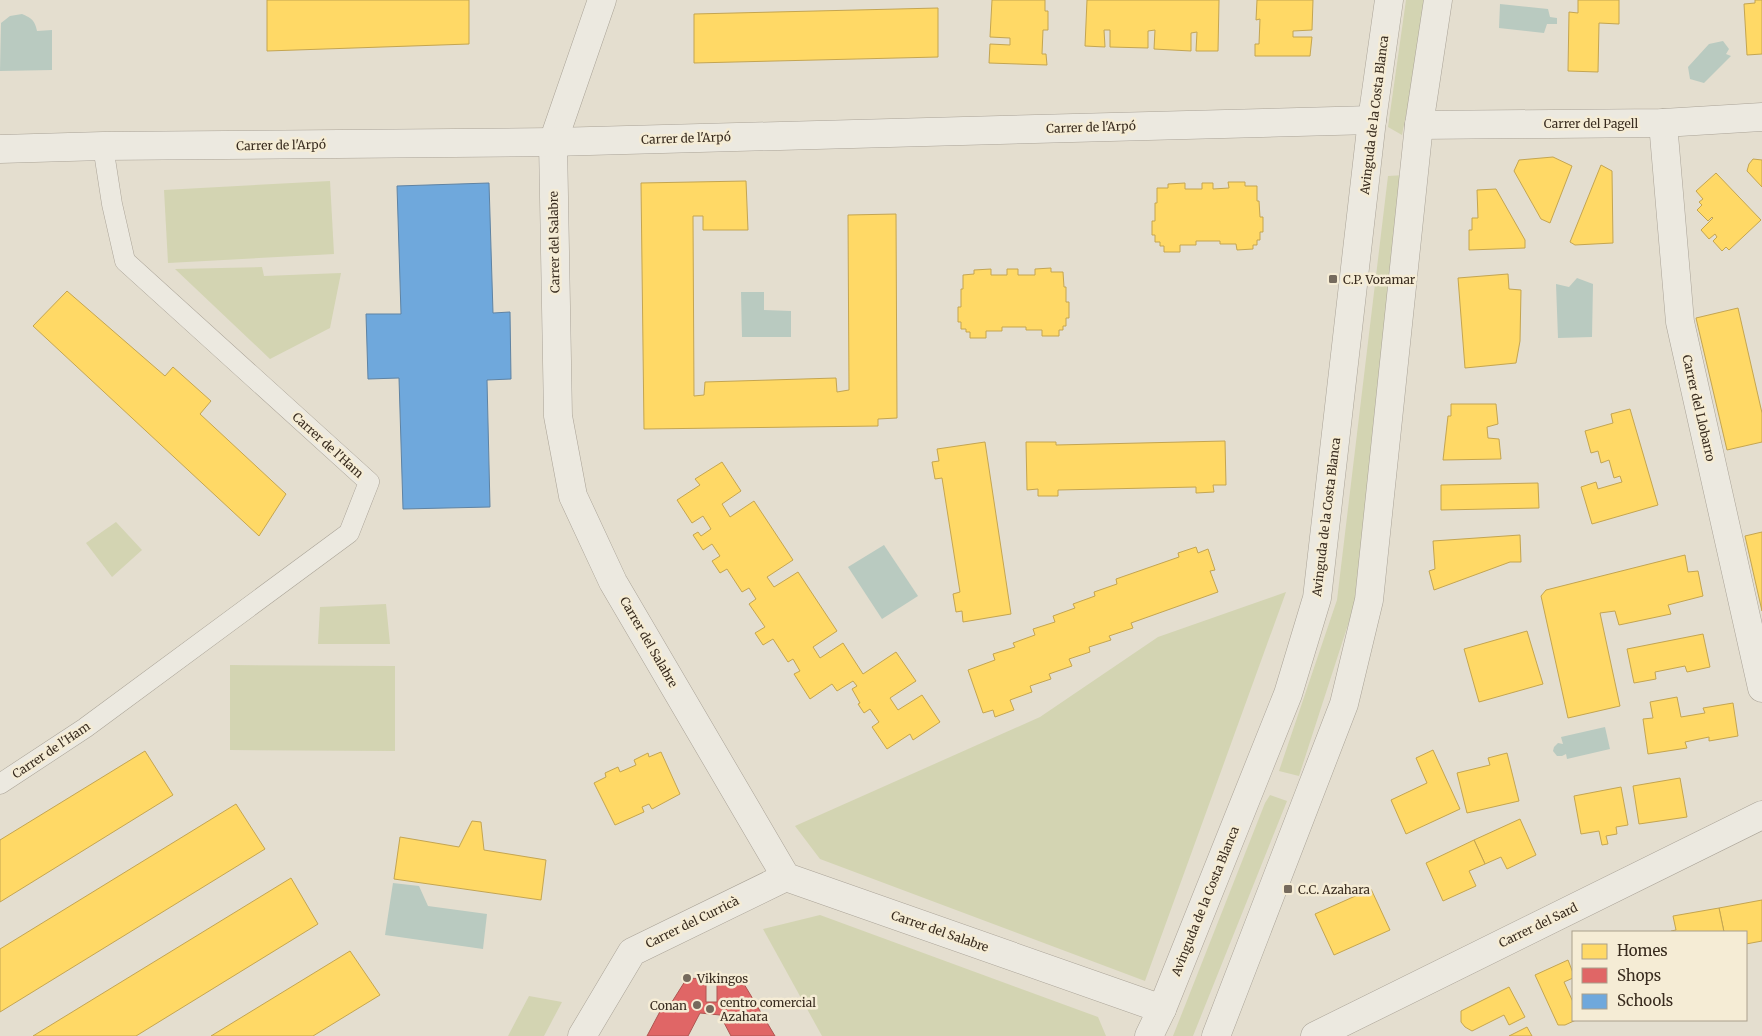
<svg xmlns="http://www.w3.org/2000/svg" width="1762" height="1036" font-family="Merriweather,serif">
<rect width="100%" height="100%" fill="#e4decf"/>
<g fill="#d3d4b2">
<polygon points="1406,0 1429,0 1402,135 1388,127"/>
<polygon points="1405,175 1354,606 1299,776 1279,771 1337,600 1388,176"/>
<polygon points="330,181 334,254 168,263 164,190"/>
<polygon points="262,267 264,276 341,273 330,328 270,359 175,269"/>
<polygon points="116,522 142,550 112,577 86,543"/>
<polygon points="1286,592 1145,981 820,859 795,826 1040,717 1158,637"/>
<polygon points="386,604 390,644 318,644 320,607"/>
<polygon points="230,665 395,666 395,751 230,750"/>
<polygon points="1270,795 1287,801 1193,1036 1173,1036 1265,803"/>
<polygon points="820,915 1098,1017 1106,1036 822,1036 763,929"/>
<polygon points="529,996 562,1002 544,1036 508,1036"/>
</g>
<g fill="#b9cac0">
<polygon points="1500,4 1548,9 1550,17 1557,18 1557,24 1547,24 1544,33 1499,28"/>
<path d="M22,14C32,18 35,21 37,31L52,30V70L0,71L1,23L10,16Z"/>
<polygon points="1723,41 1729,49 1726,54 1731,56 1704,83 1690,79 1688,67 1709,44"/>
<polygon points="1577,278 1593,284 1592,337 1558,338 1556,284 1569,287"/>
<polygon points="741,292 764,292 764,310 791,311 791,337 742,337"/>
<polygon points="884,545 918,596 882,619 848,567"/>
<polygon points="1605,727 1610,749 1567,759 1566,754 1562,756 1557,756 1553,751 1554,747 1558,743 1563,744 1561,737"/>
<polygon points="393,883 419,886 428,906 487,914 483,949 385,935"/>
</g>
<g fill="#ffd966" stroke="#c4a551">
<polygon points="267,0 469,0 469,44 267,51"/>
<polygon points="992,0 1045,0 1045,11 1048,11 1048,30 1043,30 1042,54 1046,54 1047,65 989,63 990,44 1010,45 1010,38 990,37"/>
<polygon points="1087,0 1219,0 1218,51 1196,51 1197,32 1191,33 1191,51 1154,49 1155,30 1148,31 1148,48 1110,47 1110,30 1104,30 1105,47 1085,46"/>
<polygon points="1257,0 1313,0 1312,30 1293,31 1293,37 1312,37 1310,56 1255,56 1255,44 1259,44 1260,19 1256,20"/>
<polygon points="1578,0 1619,0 1619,24 1599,23 1598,72 1568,71 1569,12 1578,13"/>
<polygon points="1755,0 1762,0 1762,54 1747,55 1744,4 1755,3"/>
<polygon points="938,8 938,57 694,63 694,14"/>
<polygon points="1553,157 1572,166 1550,223 1541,219 1514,171 1519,160"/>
<polygon points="1753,159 1762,160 1762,187 1747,171 1749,164"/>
<polygon points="1601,165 1612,171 1613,243 1575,245 1570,242"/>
<polygon points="1716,173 1761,220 1729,250 1726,247 1722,251 1713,241 1717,237 1715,234 1709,239 1701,230 1713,218 1712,217 1708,221 1697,210 1702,205 1699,202 1703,199 1696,191"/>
<polygon points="746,181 748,230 703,230 703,216 693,216 694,396 704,395 705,382 836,378 837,392 849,390 848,215 896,214 897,418 878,419 878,426 644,429 641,183"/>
<polygon points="1228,182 1245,182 1245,186 1257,186 1257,201 1259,201 1260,217 1263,217 1263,232 1260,232 1260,240 1257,240 1257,245 1253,245 1253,249 1237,250 1236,244 1220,244 1220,241 1196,241 1196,245 1180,245 1180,252 1164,252 1164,246 1160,246 1160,242 1155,242 1155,235 1152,235 1152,221 1155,221 1155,203 1157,203 1157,188 1168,188 1168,184 1185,183 1185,189 1202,189 1202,183 1213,183 1213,189 1229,188"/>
<polygon points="1496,189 1525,240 1525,248 1469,250 1469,230 1472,230 1472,218 1478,218 1477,190"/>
<polygon points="1051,268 1051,272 1063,272 1064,287 1066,287 1066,302 1069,302 1069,318 1066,318 1066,326 1063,326 1063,330 1059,330 1059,336 1042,336 1042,330 1026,330 1026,327 1002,327 1002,331 986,331 986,338 970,338 970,332 966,332 966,329 961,329 961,322 958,322 958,307 961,307 961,289 963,289 963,275 974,274 974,270 991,269 991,275 1007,275 1007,269 1018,269 1018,275 1035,275 1035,269"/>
<polygon points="1508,274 1509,289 1521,290 1520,341 1516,363 1465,368 1458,278"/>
<polygon points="67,291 165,376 173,367 211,401 200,414 286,494 259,536 33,326"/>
<polygon points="1738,308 1762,413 1762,442 1727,450 1696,318"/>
<polygon points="1451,404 1496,404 1498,424 1487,427 1488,438 1499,439 1501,459 1443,460 1448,416 1451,416"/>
<polygon points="1630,409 1658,505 1592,524 1581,487 1596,482 1598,489 1622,482 1620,476 1614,478 1609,460 1601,463 1598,451 1591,453 1585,431 1613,423 1611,414"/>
<polygon points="1225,441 1226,485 1213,485 1214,492 1196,493 1196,487 1058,490 1058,496 1038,496 1038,489 1027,490 1026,442 1056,442 1056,445"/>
<polygon points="985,442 1011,614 963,622 962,611 956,612 953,594 960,592 942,478 935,479 932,462 939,461 937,449"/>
<polygon points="722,462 741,491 722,504 730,517 754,501 793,560 767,577 774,587 798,572 837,631 813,647 820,658 843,643 863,674 896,652 916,681 890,698 898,710 922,695 940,722 913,740 910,734 887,749 872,727 879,722 870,709 864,713 858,704 860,703 852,689 857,686 853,681 837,691 832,684 810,699 794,674 800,671 793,659 788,662 773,639 763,645 755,633 765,627 749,604 756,599 749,588 742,592 727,569 720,573 712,561 720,556 712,544 703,550 693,535 698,532 701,536 711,529 703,516 692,523 677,500 700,485 695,479"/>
<polygon points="1538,483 1539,508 1441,510 1441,485"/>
<polygon points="1762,532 1762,611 1745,536"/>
<polygon points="1520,535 1521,562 1510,562 1434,590 1429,571 1435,569 1433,541"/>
<polygon points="1196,547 1198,553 1208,549 1215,570 1210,571 1218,592 1131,623 1133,628 1109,636 1111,640 1089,647 1090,652 1069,659 1072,666 1049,674 1051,679 1030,686 1032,692 1010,700 1014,710 995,717 993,710 983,713 968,670 995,660 993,654 1015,647 1013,643 1035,635 1033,629 1055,622 1053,616 1075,608 1073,604 1095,596 1094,592 1117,584 1116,579 1179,557 1178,553"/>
<polygon points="1685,555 1688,572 1698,571 1703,596 1668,605 1671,614 1619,625 1615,611 1600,613 1620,706 1568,718 1541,596 1546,590"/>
<polygon points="1527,631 1543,684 1479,702 1464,649"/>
<polygon points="1703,634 1710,667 1687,672 1685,666 1655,672 1656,679 1634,683 1627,649"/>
<polygon points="1677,697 1681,717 1705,713 1703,708 1733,703 1738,736 1709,741 1709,737 1685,742 1687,748 1648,754 1643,719 1653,718 1650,702"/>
<polygon points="1433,750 1460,809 1406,834 1391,800 1427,783 1416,758"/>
<polygon points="145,751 173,795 0,902 0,840"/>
<polygon points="661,752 680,794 652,809 649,804 642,807 644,812 615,825 594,783 606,777 605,773 618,767 620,772 636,765 634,760 648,753 649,757"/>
<polygon points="1507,753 1519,801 1467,813 1457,773 1490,765 1488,758"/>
<polygon points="1680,778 1687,817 1639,824 1633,786"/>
<polygon points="1621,787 1628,825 1616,827 1617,834 1606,836 1608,844 1602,845 1599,831 1581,834 1574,796"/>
<polygon points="236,804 265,849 0,1012 0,949"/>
<polygon points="1520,819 1536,855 1507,869 1501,857 1485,864 1474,840"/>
<polygon points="472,821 481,822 484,850 546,860 541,900 394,879 400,837 459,847"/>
<polygon points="1474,840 1485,864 1469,871 1476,886 1443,901 1426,863"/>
<polygon points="291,878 318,924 136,1036 33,1036"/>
<polygon points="1371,889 1390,930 1334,955 1315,914"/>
<polygon points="1762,900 1762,941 1746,944 1746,932 1724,932 1719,908"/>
<polygon points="1719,908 1724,932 1671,932 1671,931 1676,930 1673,916"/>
<polygon points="350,951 380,995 313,1036 211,1036"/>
<polygon points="1568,960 1573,973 1573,978 1564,982 1573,1002 1573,1020 1576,1020 1565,1025 1558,1025 1535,975"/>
<polygon points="1509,987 1525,1017 1509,1025 1504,1015 1472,1031 1465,1027 1461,1022 1461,1011"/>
<polygon points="1527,1027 1532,1036 1509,1036"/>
</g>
<polygon fill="#e06666" stroke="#ae5551" points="687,978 706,979 706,1002 717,1002 717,979 741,979 775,1036 731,1036 720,1015 700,1013 688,1036 647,1036 665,1002 670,1005"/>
<polygon fill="#6fa8dc" stroke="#5f83a3" points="489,183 493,313 510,312 511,379 487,380 490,507 403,509 399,378 368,379 366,314 401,314 397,186"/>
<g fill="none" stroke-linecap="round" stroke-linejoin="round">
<g stroke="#aaa397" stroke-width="21">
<polyline id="pedestrian" points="0,784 85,728 349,533 369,482 125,261 112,204 103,146"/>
</g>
<g stroke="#aaa397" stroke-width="29">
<g id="minor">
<polyline points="602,0 553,142 558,416 573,496 613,582 786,877 1162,1009"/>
<polyline points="1663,123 1680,322 1762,688"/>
<polyline points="1419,125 1663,123 1762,117"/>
<polyline points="0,149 103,146 553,142 1372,120"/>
<polyline points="582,1036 632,952 786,877"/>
<polyline points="1315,1036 1762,815"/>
</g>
</g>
<g stroke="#aaa397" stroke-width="29">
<g id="tertiary">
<polyline points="1149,1036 1162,1009 1288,694 1317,598 1372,120 1389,0"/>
<polyline points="1216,1036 1344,704 1369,600 1419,125 1438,0"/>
</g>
</g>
<use href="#pedestrian" stroke="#ece9e0" stroke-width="20"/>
<use href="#minor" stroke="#ece9e0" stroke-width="28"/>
<use href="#tertiary" stroke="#ece9e0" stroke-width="28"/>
</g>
<g fill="#756a5d" stroke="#f5ecd5" stroke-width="2">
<rect x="1328" y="274" width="10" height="10" rx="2.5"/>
<rect x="1283" y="884" width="10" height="10" rx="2.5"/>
<circle cx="687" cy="978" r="5"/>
<circle cx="697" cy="1005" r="5"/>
<circle cx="710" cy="1009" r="5"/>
</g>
<g text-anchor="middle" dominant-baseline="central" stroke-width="5" stroke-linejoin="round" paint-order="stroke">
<g font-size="12" fill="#392c1f" stroke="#f5ecd5">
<text transform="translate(1374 115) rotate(-83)">Avinguda de la Costa Blanca</text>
<text x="1591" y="123">Carrer del Pagell</text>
<text transform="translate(1091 127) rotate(-2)">Carrer de l'Arpó</text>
<text transform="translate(686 138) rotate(-2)">Carrer de l'Arpó</text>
<text transform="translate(281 145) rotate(-1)">Carrer de l'Arpó</text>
<text transform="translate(554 242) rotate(-91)">Carrer del Salabre</text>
<text transform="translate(1699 408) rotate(77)">Carrer del Llobarro</text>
<text transform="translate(328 445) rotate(42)">Carrer de l'Ham</text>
<text transform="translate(1326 517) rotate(-83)">Avinguda de la Costa Blanca</text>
<text transform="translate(649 642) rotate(60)">Carrer del Salabre</text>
<text transform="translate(51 750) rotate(-34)">Carrer de l'Ham</text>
<text transform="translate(1205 901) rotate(-68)">Avinguda de la Costa Blanca</text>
<text transform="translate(692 922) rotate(-26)">Carrer del Curricà</text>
<text transform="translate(1538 925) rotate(-26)">Carrer del Sard</text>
<text transform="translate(940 931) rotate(19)">Carrer del Salabre</text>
</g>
<g font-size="12" fill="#392c1f" stroke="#f5ecd5" text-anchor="start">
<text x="1343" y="279">C.P. Voramar</text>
<text x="1298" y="889">C.C. Azahara</text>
<text x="697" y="978">Vikingos</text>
<text x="720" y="1002">centro comercial<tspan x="720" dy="14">Azahara</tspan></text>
<text x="687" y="1005" text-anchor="end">Conan</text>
</g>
</g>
<rect x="1572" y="931" width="175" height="90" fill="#f5ecd5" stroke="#aa9f8c"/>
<rect x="1582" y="944" width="25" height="15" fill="#ffd966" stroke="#aa9f8c"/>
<text x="1617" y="956" font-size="15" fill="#392c1f">Homes</text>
<rect x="1582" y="968" width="25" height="15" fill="#e06666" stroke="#aa9f8c"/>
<text x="1617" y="981" font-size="15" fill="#392c1f">Shops</text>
<rect x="1582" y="994" width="25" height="15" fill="#6fa8dc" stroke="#aa9f8c"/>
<text x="1617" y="1006" font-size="15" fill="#392c1f">Schools</text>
</svg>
